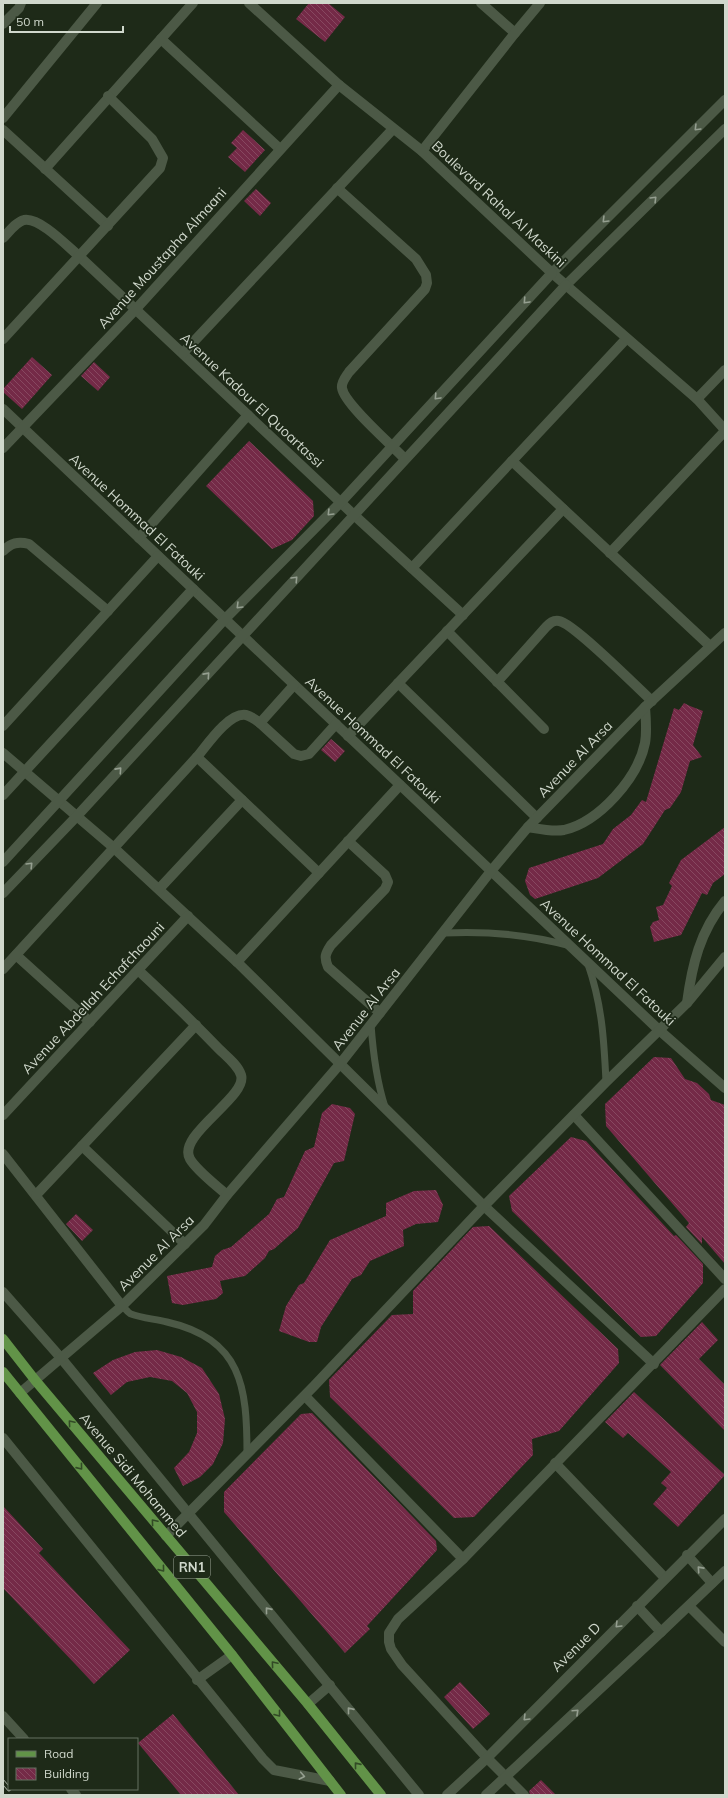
<svg xmlns="http://www.w3.org/2000/svg" width="728" height="1798" font-family="Mulish,sans-serif">
<defs>
<pattern id="building-back-hatch" width="6" height="6" patternUnits="userSpaceOnUse"><rect width="6" height="6" fill="#742a47"/><path d="M-1 5l2 2M0 0l6 6M5-1l2 2" fill="none" stroke="#874860"/></pattern>
</defs>
<rect width="100%" height="100%" fill="#1e2a18"/>
<g fill="url(#building-back-hatch)">
<polygon points="309,3 328,3 345,17 325,42 296,19"/>
<polygon points="243,130 265,150 245,172 228,157 237,148 231,143"/>
<polygon points="256,189 271,203 260,216 244,201"/>
<polygon points="32,357 52,375 22,409 3,392 3,389"/>
<polygon points="94,362 110,377 98,391 81,376"/>
<polygon points="249,441 313,501 314,516 292,540 272,549 206,486"/>
<polygon points="684,703 690,706 703,711 693,745 702,757 690,761 681,792 670,808 665,810 643,844 598,878 535,899 530,895 525,881 529,868 603,844 613,829 631,815 642,800 646,802 674,708 679,710"/>
<polygon points="331,739 345,751 335,762 321,750"/>
<polygon points="725,827 725,874 713,883 707,895 702,893 681,935 654,942 650,927 653,922 659,920 656,907 663,905 672,886 669,883 681,860"/>
<polygon points="654,1057 671,1058 685,1079 697,1083 709,1094 711,1100 725,1105 725,1264 702,1237 702,1244 686,1227 689,1223 606,1126 605,1104"/>
<polygon points="332,1104 350,1108 355,1114 344,1161 334,1163 298,1228 274,1249 269,1251 265,1258 245,1276 220,1281 223,1293 216,1299 183,1305 172,1303 167,1276 212,1267 215,1256 222,1250 231,1247 269,1214 277,1199 284,1197 305,1151 314,1147 322,1113"/>
<polygon points="571,1137 586,1141 674,1236 676,1235 703,1264 703,1283 656,1336 641,1337 512,1211 509,1196"/>
<polygon points="436,1190 443,1205 438,1222 416,1224 403,1230 404,1246 370,1261 361,1275 352,1279 321,1327 317,1342 309,1342 279,1331 286,1306 299,1285 304,1283 330,1240 386,1216 386,1203 414,1191"/>
<polygon points="76,1214 93,1230 82,1241 66,1224"/>
<polygon points="489,1226 618,1349 619,1363 559,1431 532,1439 533,1455 474,1517 454,1518 330,1397 329,1380 392,1315 413,1314 413,1291 473,1227"/>
<polygon points="702,1322 718,1340 699,1359 725,1385 725,1431 660,1365"/>
<polygon points="157,1350 181,1357 202,1368 219,1394 225,1419 223,1443 213,1464 200,1477 183,1486 174,1468 189,1452 197,1433 197,1412 187,1393 172,1381 150,1377 127,1382 111,1395 93,1373 113,1360 135,1352"/>
<polygon points="634,1392 725,1475 678,1527 653,1504 667,1488 661,1483 671,1472 628,1433 623,1438 605,1422"/>
<polygon points="312,1413 436,1541 437,1550 367,1626 370,1629 345,1653 224,1512 224,1492 301,1414"/>
<polygon points="3,1506 43,1549 39,1553 130,1650 94,1684 3,1588"/>
<polygon points="460,1682 490,1714 473,1729 444,1697"/>
<polygon points="173,1714 239,1795 181,1795 138,1743"/>
<polygon points="541,1780 556,1795 530,1795 529,1791"/>
</g>
<g fill="none" stroke-linecap="round" stroke-linejoin="round">
<g stroke="#4c5946" stroke-width="7">
<path d="M444,933C487,931 528,934 570,946"/>
<path d="M588,964C602,1005 604,1039 606,1082"/>
<path d="M371,1024C373,1053 376,1079 385,1107"/>
<path d="M122,1306C125,1308 128,1313 131,1314C142,1318 155,1319 167,1322C242,1339 247,1387 247,1454"/>
</g>
<g stroke="#4c5946" stroke-width="10">
<polyline points="481,3 515,33"/>
<polyline points="3,24 19,8 21,3"/>
<polyline points="161,39 280,149"/>
<polyline points="3,118 97,3"/>
<polyline points="3,130 108,226"/>
<polyline points="422,151 515,33 540,3"/>
<polyline points="45,169 193,3"/>
<path d="M337,188L416,259L426,275L427,283L425,289L349,372C346,377 341,382 342,388C344,404 392,445 405,459"/>
<path d="M3,238C9,232 16,222 24,220C40,217 68,247 80,257L354,515L463,615"/>
<polyline points="552,273 725,100"/>
<polyline points="566,285 725,129"/>
<polyline points="3,339 160,168 163,158 152,139 108,96"/>
<polyline points="183,353 393,129"/>
<polyline points="697,399 725,370"/>
<polyline points="3,409 659,1030 725,1088"/>
<polyline points="3,448 136,309 339,85"/>
<polyline points="512,461 710,646"/>
<polyline points="139,538 248,415"/>
<path d="M3,551C11,543 18,541 29,544L108,611"/>
<polyline points="610,553 725,431"/>
<polyline points="412,568 626,339"/>
<polyline points="447,631 544,729"/>
<path d="M497,682L546,627C550,623 553,620 559,621C573,623 637,687 652,701"/>
<polyline points="398,683 537,818"/>
<polyline points="260,723 294,754 301,756 309,754 336,724"/>
<polyline points="3,726 158,556"/>
<polyline points="348,736 563,509"/>
<polyline points="3,753 114,848 237,962 484,1206 654,1364"/>
<polyline points="197,757 319,873"/>
<polyline points="3,795 193,589"/>
<path d="M528,827C540,829 552,832 564,830C599,822 638,778 645,743C647,732 646,719 645,707"/>
<path d="M348,841L385,875L388,882L385,889L331,945C325,954 324,957 328,967L380,1013"/>
<polyline points="159,889 242,800"/>
<polyline points="16,955 90,1022"/>
<polyline points="237,962 400,785"/>
<path d="M3,969L197,757C207,745 229,712 246,715C251,716 256,720 260,723L294,685"/>
<path d="M138,970C166,996 193,1022 219,1049C226,1056 238,1065 241,1075C248,1097 176,1135 190,1159C197,1171 216,1185 227,1195"/>
<path d="M687,1003C692,965 700,931 725,901"/>
<polyline points="3,1115 188,916"/>
<polyline points="574,1115 725,1279"/>
<polyline points="82,1146 185,1244"/>
<polyline points="3,1154 122,1306"/>
<polyline points="36,1195 196,1025"/>
<polyline points="3,1292 61,1358 419,1795"/>
<polyline points="20,1393 122,1306 204,1225 227,1195 340,1064 491,871 528,827 645,707 725,633"/>
<polyline points="305,1396 463,1559"/>
<polyline points="3,1438 263,1759 274,1770 330,1781"/>
<polyline points="555,1463 665,1578"/>
<polyline points="166,1536 314,1386 484,1206 606,1082 687,1003 725,957"/>
<polyline points="689,1606 725,1642"/>
<polyline points="197,1680 232,1655"/>
<polyline points="308,1704 330,1685"/>
<polyline points="3,1716 24,1739"/>
<polyline points="71,1789 76,1795"/>
<polyline points="524,1795 487,1758 402,1665 391,1649 389,1642 389,1633 398,1619 463,1559 725,1289"/>
</g>
<g stroke="#4c5946" stroke-width="10">
<polyline points="249,3 339,85 422,151 552,273 697,399 725,430"/>
<polyline points="3,862 225,619 341,502 552,273"/>
<polyline points="3,893 77,816 566,285"/>
<polyline points="687,1555 712,1583"/>
<polyline points="637,1606 661,1632"/>
<polyline points="447,1795 487,1758 725,1519"/>
<polyline points="486,1795 661,1632 725,1571"/>
</g>
<g stroke="#629348" stroke-width="10">
<polyline points="3,1339 35,1380 308,1704 381,1795"/>
<polyline points="3,1372 232,1655 341,1795"/>
</g>
<g stroke="#afb8ab" stroke-width="4.5">
<polyline id="rail" points="3,1782 9,1789"/>
</g>
<use href="#rail" stroke="#1e2a18" stroke-width="3" stroke-dasharray="9" stroke-linecap="butt"/>
</g>
<defs><path id="oneway-chevron" d="M-2-3.5L2.5 0L-2 3.5" fill="none" stroke-width="1.6" stroke-linecap="round" stroke-linejoin="round"/></defs>
<g stroke="#959f90">
<use href="#oneway-chevron" transform="translate(697 128) rotate(135)"/>
<use href="#oneway-chevron" transform="translate(654 199) rotate(-45)"/>
<use href="#oneway-chevron" transform="translate(605 220) rotate(135)"/>
<use href="#oneway-chevron" transform="translate(526 301) rotate(133)"/>
<use href="#oneway-chevron" transform="translate(437 397) rotate(133)"/>
<use href="#oneway-chevron" transform="translate(330 513) rotate(135)"/>
<use href="#oneway-chevron" transform="translate(295 579) rotate(-47)"/>
<use href="#oneway-chevron" transform="translate(239 606) rotate(135)"/>
<use href="#oneway-chevron" transform="translate(207 675) rotate(-48)"/>
<use href="#oneway-chevron" transform="translate(119 770) rotate(-48)"/>
<use href="#oneway-chevron" transform="translate(30 865) rotate(-46)"/>
<use href="#oneway-chevron" transform="translate(700 1569) rotate(-132)"/>
<use href="#oneway-chevron" transform="translate(268 1610) rotate(-129)"/>
<use href="#oneway-chevron" transform="translate(618 1625) rotate(135)"/>
<use href="#oneway-chevron" transform="translate(350 1710) rotate(-129)"/>
<use href="#oneway-chevron" transform="translate(576 1712) rotate(-43)"/>
<use href="#oneway-chevron" transform="translate(526 1718) rotate(135)"/>
<use href="#oneway-chevron" transform="translate(302 1776) rotate(11)"/>
</g>
<g stroke="#324a26">
<use href="#oneway-chevron" transform="translate(71 1423) rotate(-130)"/>
<use href="#oneway-chevron" transform="translate(80 1467) rotate(51)"/>
<use href="#oneway-chevron" transform="translate(154 1522) rotate(-130)"/>
<use href="#oneway-chevron" transform="translate(162 1569) rotate(51)"/>
<use href="#oneway-chevron" transform="translate(274 1664) rotate(-130)"/>
<use href="#oneway-chevron" transform="translate(278 1714) rotate(52)"/>
<use href="#oneway-chevron" transform="translate(357 1765) rotate(-129)"/>
</g>
<g text-anchor="middle" dominant-baseline="central" stroke-width="3.5" stroke-linejoin="round" paint-order="stroke">
<rect fill="#1e2a18" stroke="#9ba496" stroke-width="1" x="174" y="1556" width="36" height="22" rx="3"/>
<g font-size="13" font-weight="bold" fill="#d0d8cc">
<text x="192" y="1567">RN1</text>
</g>
<g font-size="14" fill="#d0d8cc" stroke="#1e2a18">
<text transform="translate(499 204) rotate(43)">Boulevard Rahal Al Maskini</text>
<text transform="translate(162 258) rotate(-48)">Avenue Moustapha Almaani</text>
<text transform="translate(252 400) rotate(43)">Avenue Kadour El Quoartassi</text>
<text transform="translate(137 517) rotate(43)">Avenue Hommad El Fatouki</text>
<text transform="translate(373 740) rotate(43)">Avenue Hommad El Fatouki</text>
<text transform="translate(575 759) rotate(-46)">Avenue Al Arsa</text>
<text transform="translate(608 962) rotate(43)">Avenue Hommad El Fatouki</text>
<text transform="translate(93 998) rotate(-47)">Avenue Abdellah Echafchaouni</text>
<text transform="translate(366 1009) rotate(-52)">Avenue Al Arsa</text>
<text transform="translate(156 1253) rotate(-45)">Avenue Al Arsa</text>
<text transform="translate(133 1475) rotate(50)">Avenue Sidi Mohammed</text>
<text transform="translate(576 1647) rotate(-45)">Avenue D</text>
</g>
</g>
<rect width="728" height="1798" fill="none" stroke="#d0d8cc" stroke-width="8"/>
<rect x="8" y="1738" width="130" height="52" fill="#1e2a18" stroke="#657060"/>
<rect x="16" y="1751" width="20" height="6" fill="#629348" stroke="#657060"/>
<text x="44" y="1758" font-size="12" fill="#d0d8cc">Road</text>
<rect x="16" y="1768" width="20" height="12" fill="url(#building-back-hatch)" stroke="#657060"/>
<text x="44" y="1778" font-size="12" fill="#d0d8cc">Building</text>
<path d="M10 26v6h113v-6" fill="none" stroke="#d0d8cc" stroke-width="2"/>
<text x="16" y="26" font-size="12" fill="#d0d8cc" stroke="#1e2a18" stroke-width="3" paint-order="stroke">50 m</text>
</svg>
